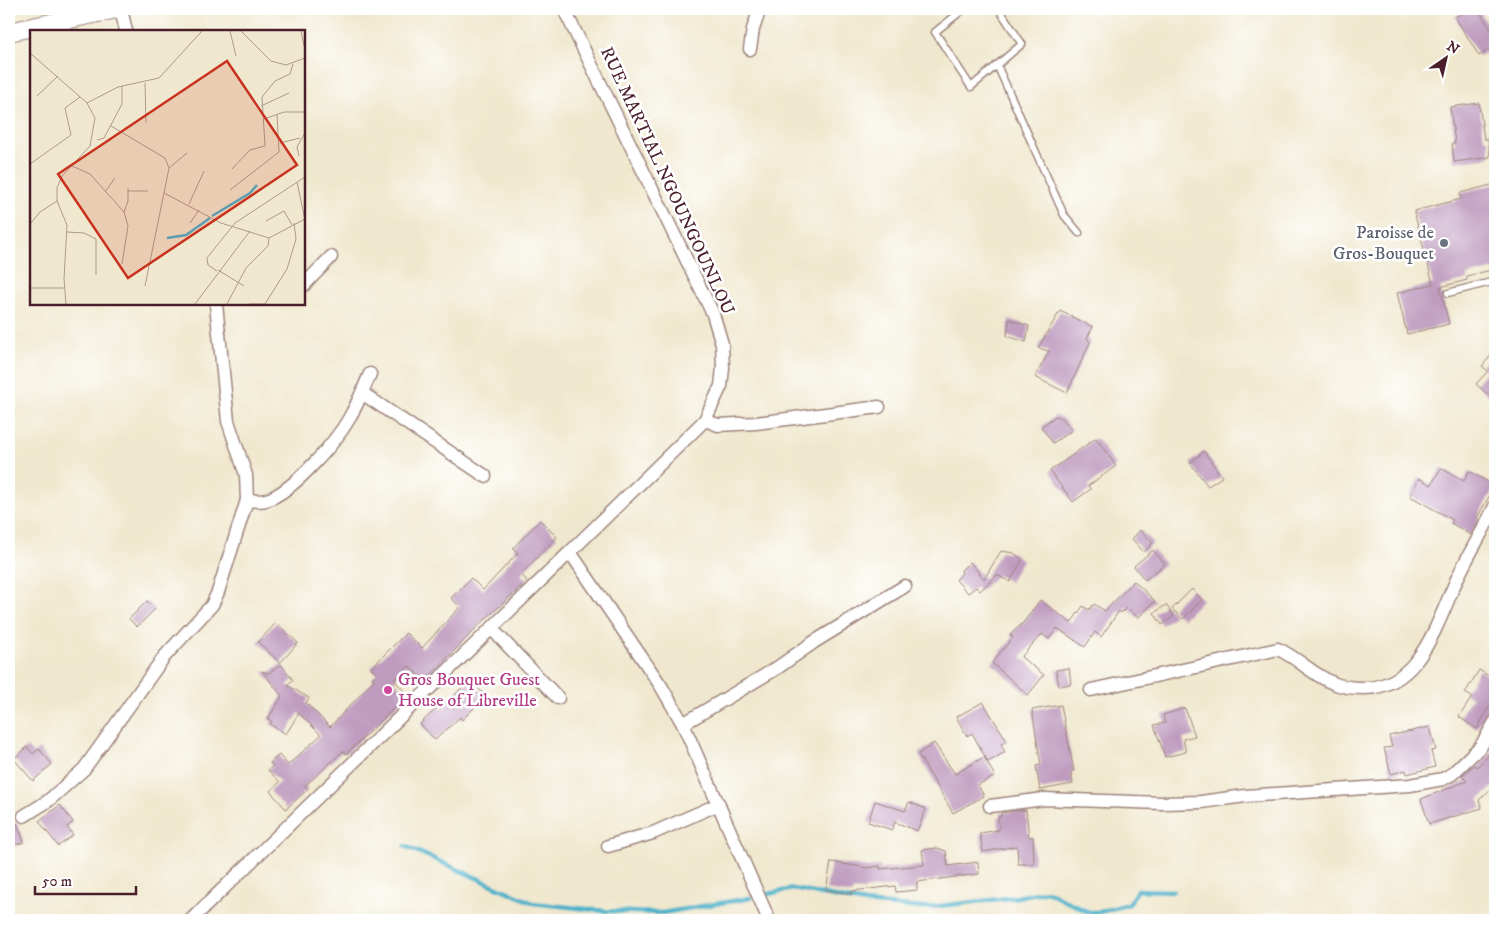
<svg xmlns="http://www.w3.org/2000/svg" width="1504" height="929" font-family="'IM FELL DW Pica',serif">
<rect width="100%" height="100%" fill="#fff"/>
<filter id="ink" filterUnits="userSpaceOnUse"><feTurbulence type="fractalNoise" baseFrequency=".02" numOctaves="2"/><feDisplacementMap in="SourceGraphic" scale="10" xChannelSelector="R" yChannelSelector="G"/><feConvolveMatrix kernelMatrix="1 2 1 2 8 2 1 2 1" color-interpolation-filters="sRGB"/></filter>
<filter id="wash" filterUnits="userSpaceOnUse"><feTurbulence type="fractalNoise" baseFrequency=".0096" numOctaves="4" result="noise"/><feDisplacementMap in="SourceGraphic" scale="20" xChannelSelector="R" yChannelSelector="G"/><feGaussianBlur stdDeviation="1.12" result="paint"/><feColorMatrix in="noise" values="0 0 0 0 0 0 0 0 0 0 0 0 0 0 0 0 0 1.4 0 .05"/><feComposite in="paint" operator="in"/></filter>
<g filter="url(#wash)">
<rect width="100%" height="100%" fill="#f0e8ce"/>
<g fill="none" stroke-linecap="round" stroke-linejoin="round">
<g stroke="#4bb1ca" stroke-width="4.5">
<polyline points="405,846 533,903 605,911 662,913 750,898"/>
<polyline points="768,894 793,889 865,903 922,908 1017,897 1047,891 1088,912 1099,912 1129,904 1137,890 1173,891"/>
</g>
</g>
<g id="blocks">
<g fill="#bf9bbf">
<polygon points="1469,9 1478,9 1495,36 1495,46 1479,56 1455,17"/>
<polygon points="1479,103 1484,139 1488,139 1490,157 1454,162 1452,143 1455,143 1450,107"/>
<polygon points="1495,184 1495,269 1467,276 1467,280 1440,287 1449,324 1407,334 1397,293 1433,284 1414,211 1461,199 1460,193"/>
<polygon points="1060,311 1093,327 1087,338 1090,342 1067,393 1035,377 1049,351 1038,348"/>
<polygon points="1009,319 1029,326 1026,342 1007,336"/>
<polygon points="1495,351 1495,401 1476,384 1488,371 1482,366"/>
<polygon points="1055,416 1062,418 1072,430 1053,443 1041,427"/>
<polygon points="1096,438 1116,466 1088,486 1091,489 1073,502 1050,471"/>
<polygon points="1204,451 1222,477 1208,486 1190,463"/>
<polygon points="1441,468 1464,481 1469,471 1495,486 1477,518 1479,519 1471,535 1451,523 1453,520 1410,496 1419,478 1431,485"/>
<polygon points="540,520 557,537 521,574 527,581 478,626 425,681 409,666 394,680 408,695 346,754 343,751 305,786 308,789 286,809 270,791 280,782 268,770 273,766 270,763 279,755 288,765 321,735 299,713 286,734 270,724 272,722 268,719 282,696 262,671 269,673 281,664 293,680 287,685 309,698 306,703 330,727 374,680 372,678 377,674 371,668 406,633 422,648 460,607 451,598 471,578 483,590 518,553 513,548"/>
<polygon points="1140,530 1153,543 1144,552 1132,539"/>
<polygon points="1153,550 1165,564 1145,580 1134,566"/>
<polygon points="1001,551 1014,553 1022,560 1010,582 997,575 980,591 976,587 968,593 956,580 962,573 961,570 970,562 984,579"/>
<polygon points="1134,581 1155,601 1138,618 1127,607 1121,613 1119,611 1101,637 1095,632 1085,647 1057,628 1049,639 1042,634 1021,657 1044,675 1028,695 992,663 1013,637 1010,635 1023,623 1040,600 1071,623 1083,606 1089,610 1094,604 1105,611"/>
<polygon points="1192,589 1202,600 1183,619 1172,609"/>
<polygon points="147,601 155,609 137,627 129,619"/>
<polygon points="1166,605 1174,616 1162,625 1154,613"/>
<polygon points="276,623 298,643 280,663 258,642"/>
<polygon points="1069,668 1071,684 1059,686 1056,670"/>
<polygon points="1479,670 1495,680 1495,696 1477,729 1459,717 1472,697 1465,693"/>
<polygon points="470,680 486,696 462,720 460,717 435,740 420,724 439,706 441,708"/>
<polygon points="983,702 1007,741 1001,744 1005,752 988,762 972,733 967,736 956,717"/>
<polygon points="1061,705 1074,771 1071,771 1073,784 1040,790 1036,766 1041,765 1032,710"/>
<polygon points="1185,708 1195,736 1183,739 1186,752 1165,757 1154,725 1165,723 1163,715"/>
<polygon points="1430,727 1436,750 1431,751 1435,767 1407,774 1406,770 1391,774 1384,748 1392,747 1389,736"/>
<polygon points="934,743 955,774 984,757 995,776 978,785 984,796 953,813 918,754"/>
<polygon points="27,747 33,754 39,749 52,764 33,781 14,759"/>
<polygon points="1495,749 1495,785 1479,800 1482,808 1429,824 1421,799 1467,781 1462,776 1474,765 1477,767"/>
<polygon points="875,801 905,811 909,802 926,809 917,831 895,822 892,830 868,822"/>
<polygon points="60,805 73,822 67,827 73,835 58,846 39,821"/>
<polygon points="1026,810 1029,837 1033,837 1034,864 1018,864 1017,846 983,852 980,833 999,830 998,817 1001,817 1001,813"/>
<polygon points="17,823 24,842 9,847 9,827"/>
<polygon points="937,848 946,851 948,866 978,862 979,874 917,882 917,890 896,892 895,886 852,891 852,894 826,890 831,862 868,868 880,866 880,869 924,865 922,850"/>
</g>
</g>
</g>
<g filter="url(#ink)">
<use href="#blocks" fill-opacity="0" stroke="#9d847c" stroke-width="1"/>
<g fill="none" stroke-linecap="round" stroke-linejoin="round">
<g stroke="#9d847c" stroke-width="9">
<g id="service">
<polyline points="964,9 935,32 971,87 1022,44 999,9"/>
<polyline points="997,65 1064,215 1079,233"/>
<polyline points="1448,293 1495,281"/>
</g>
</g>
<g stroke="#9d847c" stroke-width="15">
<g id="minor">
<polyline points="121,9 126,31"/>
<polyline points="564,9 713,314 722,344 723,368 721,386 705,420 570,552 661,686 683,724 769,920"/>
<polyline points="750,49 753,29 760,9"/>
<polyline points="304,285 331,257"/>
<polyline points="362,393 485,476"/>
<polyline points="705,420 718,425 756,423 879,407"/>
<path d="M247,500C253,500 260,502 266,500C293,492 339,439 352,413C359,401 364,387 370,374"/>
<polyline points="492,629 558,698"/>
<path d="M1091,690L1278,649C1298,658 1313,675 1333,683C1342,687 1353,688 1363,688C1421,689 1438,619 1458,577C1469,553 1484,530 1495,506"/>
<polyline points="683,724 777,668 814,642 905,586"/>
<polyline points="990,806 1044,799 1162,803 1201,802 1245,796 1410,785 1443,779 1452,774 1481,746 1495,722"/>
<polyline points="24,816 48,801 84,769 164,657 212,605 218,592 247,500 246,475 228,421 216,304"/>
<polyline points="608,846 653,833 719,804"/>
<polyline points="191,920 570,552"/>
</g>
</g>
<g stroke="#9d847c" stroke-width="20">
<polyline id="secondary" points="9,32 117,9"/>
</g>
<use href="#service" stroke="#fff" stroke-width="6"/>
<use href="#minor" stroke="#fff" stroke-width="12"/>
<use href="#secondary" stroke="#fff" stroke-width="18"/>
</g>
</g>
<circle fill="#6b7280" stroke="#fff" stroke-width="2" cx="1444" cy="243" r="5"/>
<circle fill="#d1479c" stroke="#fff" stroke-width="2" cx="388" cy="690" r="5"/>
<g text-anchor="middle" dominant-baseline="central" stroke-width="5" stroke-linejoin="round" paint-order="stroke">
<g font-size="18" fill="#4a1f2b" stroke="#fff">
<text transform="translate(667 181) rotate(65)">RUE MARTIAL NGOUNGOUNLOU</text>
</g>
<g font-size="18" fill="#5b616d" stroke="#fff" text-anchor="end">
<text x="1434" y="233">Paroisse de<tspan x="1434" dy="21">Gros-Bouquet</tspan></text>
</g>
<g font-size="18" fill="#b23c85" stroke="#fff" text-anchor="start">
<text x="398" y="680">Gros Bouquet Guest<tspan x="398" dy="21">House of Libreville</tspan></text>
</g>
</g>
<g transform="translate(30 30)">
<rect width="275" height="275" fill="#f0e8ce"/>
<path fill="none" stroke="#4bb1ca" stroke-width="2.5" d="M182,186L220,163L227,155M137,208L156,205L180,188"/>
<path fill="none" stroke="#ae988d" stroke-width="1" d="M200,1L206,26M211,1L241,31L256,35L275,28M271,1L275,20M0,23L57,73L65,88L60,116L32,146L27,158V171L37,195L34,249L36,274M115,53L116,93M7,66L28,46M57,73L88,57L129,48L172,1M231,76L259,63M234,89L254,82H274M81,96L135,128L139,138L134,163L191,193L239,208L275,189M67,110L74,108L92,74V56M250,113L270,108M269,126L267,117L275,103M0,134L41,105L35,78L50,67M42,136L60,144L94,182L98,196L92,234M139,138L157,123M202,139L220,120L235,116L232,67L245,51L260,44L263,34M267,152L275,190M200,160L249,122L247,85M98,161H118M75,162L85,148M159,174L174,141M94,182L98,171V158M236,191L254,181L262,195M160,193L169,180M0,194L10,182L27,171M37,202L54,203L66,209V245M188,240L214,256M187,241L178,235L177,228L205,193L275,147M115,256L134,163M0,258H34M165,274L220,201M197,274L216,238L238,216L239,208M219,274H235M235,274L257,239L266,209L264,193"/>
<path fill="#c8321e" fill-opacity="0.15" stroke="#c8321e" stroke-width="2.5" d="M197,31L267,135L98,248L28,144Z"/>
<rect width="275" height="275" fill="none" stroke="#4a1f2b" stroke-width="2.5"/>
</g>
<rect width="1504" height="929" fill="none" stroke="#fff" stroke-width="30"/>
<g transform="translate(1446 58) rotate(34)" stroke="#ffffff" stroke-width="4" paint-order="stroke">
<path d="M0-4L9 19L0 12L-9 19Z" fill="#4a1f2b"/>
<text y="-8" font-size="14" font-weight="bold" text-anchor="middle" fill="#4a1f2b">N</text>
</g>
<path d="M35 886v8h101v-8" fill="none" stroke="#4a1f2b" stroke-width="2.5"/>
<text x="42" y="886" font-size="15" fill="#4a1f2b" stroke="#ffffff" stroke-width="4" paint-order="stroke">50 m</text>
</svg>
